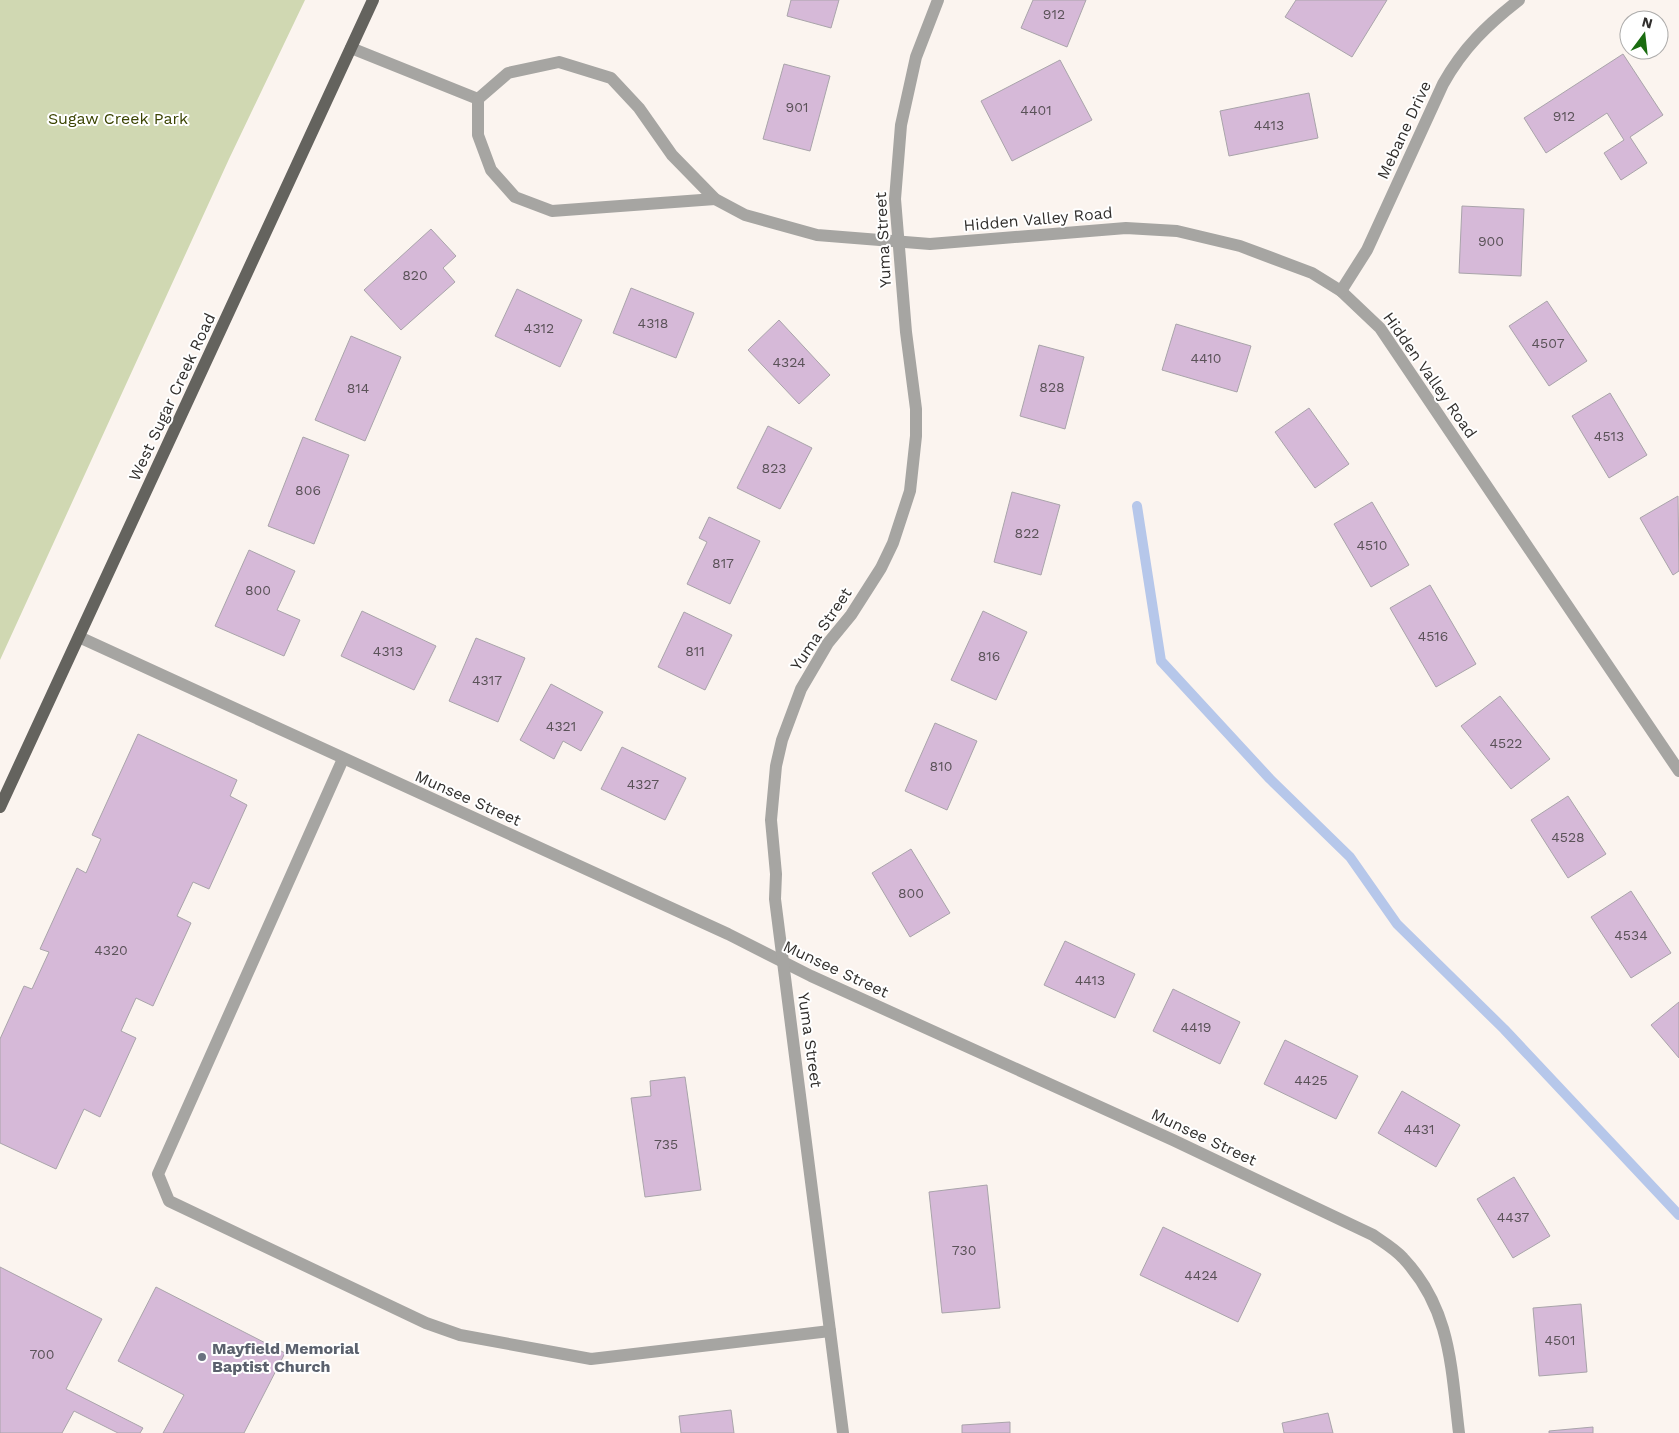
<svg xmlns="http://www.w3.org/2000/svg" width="1679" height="1433" font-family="'Work Sans',sans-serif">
<rect width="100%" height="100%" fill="#fbf4ef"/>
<polygon fill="#d0d8b2" points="0,0 305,0 229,159 0,660"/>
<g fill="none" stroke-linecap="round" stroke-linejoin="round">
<polyline stroke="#b6c7ea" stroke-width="10" points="1137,506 1161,661 1270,779 1350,857 1397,924 1504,1029 1679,1215"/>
</g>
<g fill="#d6b9d8" stroke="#a9a4aa">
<polygon points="791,0 839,0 831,28 787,16"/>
<polygon points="1033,0 1086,0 1067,47 1021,28"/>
<polygon points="1296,0 1387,0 1352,57 1285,17"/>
<polygon points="1623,54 1663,115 1630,137 1647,163 1621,180 1604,153 1624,140 1607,113 1546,153 1524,118"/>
<polygon points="1060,60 1092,120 1012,161 981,101"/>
<polygon points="784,64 830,76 810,151 763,139"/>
<polygon points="1309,93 1318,138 1229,156 1220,111"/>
<polygon points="1462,206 1524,209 1521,276 1459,273"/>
<polygon points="431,229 456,256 443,268 455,282 401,330 364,290"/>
<polygon points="631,288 694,313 676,358 613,333"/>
<polygon points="517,289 582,320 560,367 495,336"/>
<polygon points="1547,301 1587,361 1549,386 1509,326"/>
<polygon points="779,320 830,375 799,404 748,350"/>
<polygon points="1176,324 1251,346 1237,392 1162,370"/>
<polygon points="351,336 401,357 365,441 315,420"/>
<polygon points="1039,345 1084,357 1065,429 1020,416"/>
<polygon points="1610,393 1647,455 1609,478 1572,416"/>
<polygon points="1309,408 1349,464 1315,488 1275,432"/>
<polygon points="768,426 812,448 780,509 737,488"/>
<polygon points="303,437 349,455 314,544 268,526"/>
<polygon points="1012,492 1060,505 1041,575 994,562"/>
<polygon points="1678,496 1679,571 1673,575 1640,518"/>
<polygon points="1372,502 1409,565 1371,587 1334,524"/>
<polygon points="709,517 760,541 730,604 687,584 707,542 699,538"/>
<polygon points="249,550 295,571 277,610 300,620 284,656 215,626"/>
<polygon points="1430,585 1476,664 1436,687 1390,608"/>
<polygon points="362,611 436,646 414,690 341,656"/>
<polygon points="983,611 1027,632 996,700 951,680"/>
<polygon points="684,612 732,635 705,690 658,667"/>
<polygon points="476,638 525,658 498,722 449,701"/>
<polygon points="551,684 603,712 581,751 563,741 554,759 520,740"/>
<polygon points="1500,696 1550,759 1511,789 1461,726"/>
<polygon points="935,723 977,741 947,810 905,791"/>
<polygon points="138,734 237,780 230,796 247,805 209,889 193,882 177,916 191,923 153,1006 136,998 121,1031 136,1038 100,1117 84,1109 56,1169 0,1143 0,1039 24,986 32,989 49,952 40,949 77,868 86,873 101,839 92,835"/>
<polygon points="622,747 686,778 665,820 601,789"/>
<polygon points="1568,796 1606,854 1568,878 1531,820"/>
<polygon points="911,849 950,913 910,937 872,873"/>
<polygon points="1631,891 1671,953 1631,978 1591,917"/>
<polygon points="1065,941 1135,974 1115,1018 1044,985"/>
<polygon points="1173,989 1240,1022 1220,1064 1153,1031"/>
<polygon points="1679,1002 1679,1058 1651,1025"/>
<polygon points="1285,1040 1358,1076 1336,1119 1264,1084"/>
<polygon points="685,1077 701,1190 645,1197 631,1098 651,1096 650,1081"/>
<polygon points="1402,1091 1460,1125 1436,1167 1378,1133"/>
<polygon points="1514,1177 1550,1236 1513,1258 1477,1199"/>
<polygon points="987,1185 1000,1308 942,1313 929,1192"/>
<polygon points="1163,1227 1261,1274 1238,1322 1140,1275"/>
<polygon points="0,1267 102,1319 66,1389 143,1428 140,1433 118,1433 74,1411 62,1433 0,1433"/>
<polygon points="156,1287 285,1353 244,1433 163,1433 184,1395 118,1361"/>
<polygon points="1581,1304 1587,1372 1539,1376 1533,1308"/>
<polygon points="731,1410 734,1433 681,1433 679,1416"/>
<polygon points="1328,1413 1333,1433 1284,1433 1282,1423"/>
<polygon points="1010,1422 1010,1433 962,1433 962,1425"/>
<polygon points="1593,1427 1593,1433 1549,1433 1549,1431"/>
</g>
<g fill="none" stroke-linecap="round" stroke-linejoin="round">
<polyline stroke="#a6a5a2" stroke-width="12" points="343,759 158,1174 169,1201 426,1323 460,1335 591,1359 830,1331"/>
<g stroke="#a6a5a2" stroke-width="12">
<polyline points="351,48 478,99"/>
<polyline points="478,99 508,73 559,62 611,78 639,108 672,155 715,199 745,215 817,235 930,244 1126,228 1177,231 1240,246 1312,273 1341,291 1380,328 1679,771"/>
<polyline points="478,99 478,135 491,170 515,197 552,211 715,199"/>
<path d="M1341,291L1367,250L1443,84C1463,48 1487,25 1519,0"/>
<path d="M79,637L728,934L811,976L1173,1140L1373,1235C1383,1242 1395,1249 1403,1258C1451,1309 1451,1367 1459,1433"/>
<polyline points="843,1433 775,899 776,874 771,820 776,766 782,740 801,689 828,643 851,615 881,568 893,543 910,491 916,436 916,409 906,332 895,199 901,125 916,57 938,0"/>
</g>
<polyline stroke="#64635e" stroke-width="12" points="0,807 373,0"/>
</g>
<circle fill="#6b7280" stroke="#fff" stroke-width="2" cx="202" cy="1357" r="5"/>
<g text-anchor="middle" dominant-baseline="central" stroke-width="4" stroke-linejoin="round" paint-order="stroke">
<g font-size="14" fill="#5a5258">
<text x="1054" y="14">912</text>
<text x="797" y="107">901</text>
<text x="1036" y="110">4401</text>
<text x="1564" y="116">912</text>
<text x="1269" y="125">4413</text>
<text x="1491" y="241">900</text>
<text x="415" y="275">820</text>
<text x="653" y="323">4318</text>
<text x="539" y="328">4312</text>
<text x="1548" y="343">4507</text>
<text x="1206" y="358">4410</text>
<text x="789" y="362">4324</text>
<text x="1052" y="387">828</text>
<text x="358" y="388">814</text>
<text x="1609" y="436">4513</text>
<text x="774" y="468">823</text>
<text x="308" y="490">806</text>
<text x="1027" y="533">822</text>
<text x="1372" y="545">4510</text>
<text x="723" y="563">817</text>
<text x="258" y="590">800</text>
<text x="1433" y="636">4516</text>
<text x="388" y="651">4313</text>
<text x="695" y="651">811</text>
<text x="989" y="656">816</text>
<text x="487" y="680">4317</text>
<text x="561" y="726">4321</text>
<text x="1506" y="743">4522</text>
<text x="941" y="766">810</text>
<text x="643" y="784">4327</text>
<text x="1568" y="837">4528</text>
<text x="911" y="893">800</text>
<text x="1631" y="935">4534</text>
<text x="111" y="950">4320</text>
<text x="1090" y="980">4413</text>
<text x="1196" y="1027">4419</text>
<text x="1311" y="1080">4425</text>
<text x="1419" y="1129">4431</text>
<text x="666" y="1144">735</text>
<text x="1513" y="1217">4437</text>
<text x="964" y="1250">730</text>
<text x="1201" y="1275">4424</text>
<text x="1560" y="1340">4501</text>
<text x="42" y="1354">700</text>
</g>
<g font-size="16" fill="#3b4402" stroke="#fff">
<text x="118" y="118">Sugaw Creek Park</text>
</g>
<g font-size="16" fill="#312f2d" stroke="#fff">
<text transform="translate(1404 130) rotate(-65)">Mebane Drive</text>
<text transform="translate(1038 219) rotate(-5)">Hidden Valley Road</text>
<text transform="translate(883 240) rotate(-93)">Yuma Street</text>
<text transform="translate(1430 375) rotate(55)">Hidden Valley Road</text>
<text transform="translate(172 397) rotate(-65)">West Sugar Creek Road</text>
<text transform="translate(821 629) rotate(-56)">Yuma Street</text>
<text transform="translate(468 798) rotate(24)">Munsee Street</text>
<text transform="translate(836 969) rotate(25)">Munsee Street</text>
<text transform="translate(810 1040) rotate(82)">Yuma Street</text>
<text transform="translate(1204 1137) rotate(25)">Munsee Street</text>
</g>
<g font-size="16" font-weight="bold" fill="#5b616d" stroke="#fff" text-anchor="start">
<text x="212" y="1348">Mayfield Memorial<tspan x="212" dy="18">Baptist Church</tspan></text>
</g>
</g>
<g transform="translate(1644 35) rotate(15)"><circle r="24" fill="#ffffff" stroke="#adacab"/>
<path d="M0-4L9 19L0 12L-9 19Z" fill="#1a6c10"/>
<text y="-8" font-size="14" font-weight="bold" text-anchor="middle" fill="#312f2d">N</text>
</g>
</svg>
